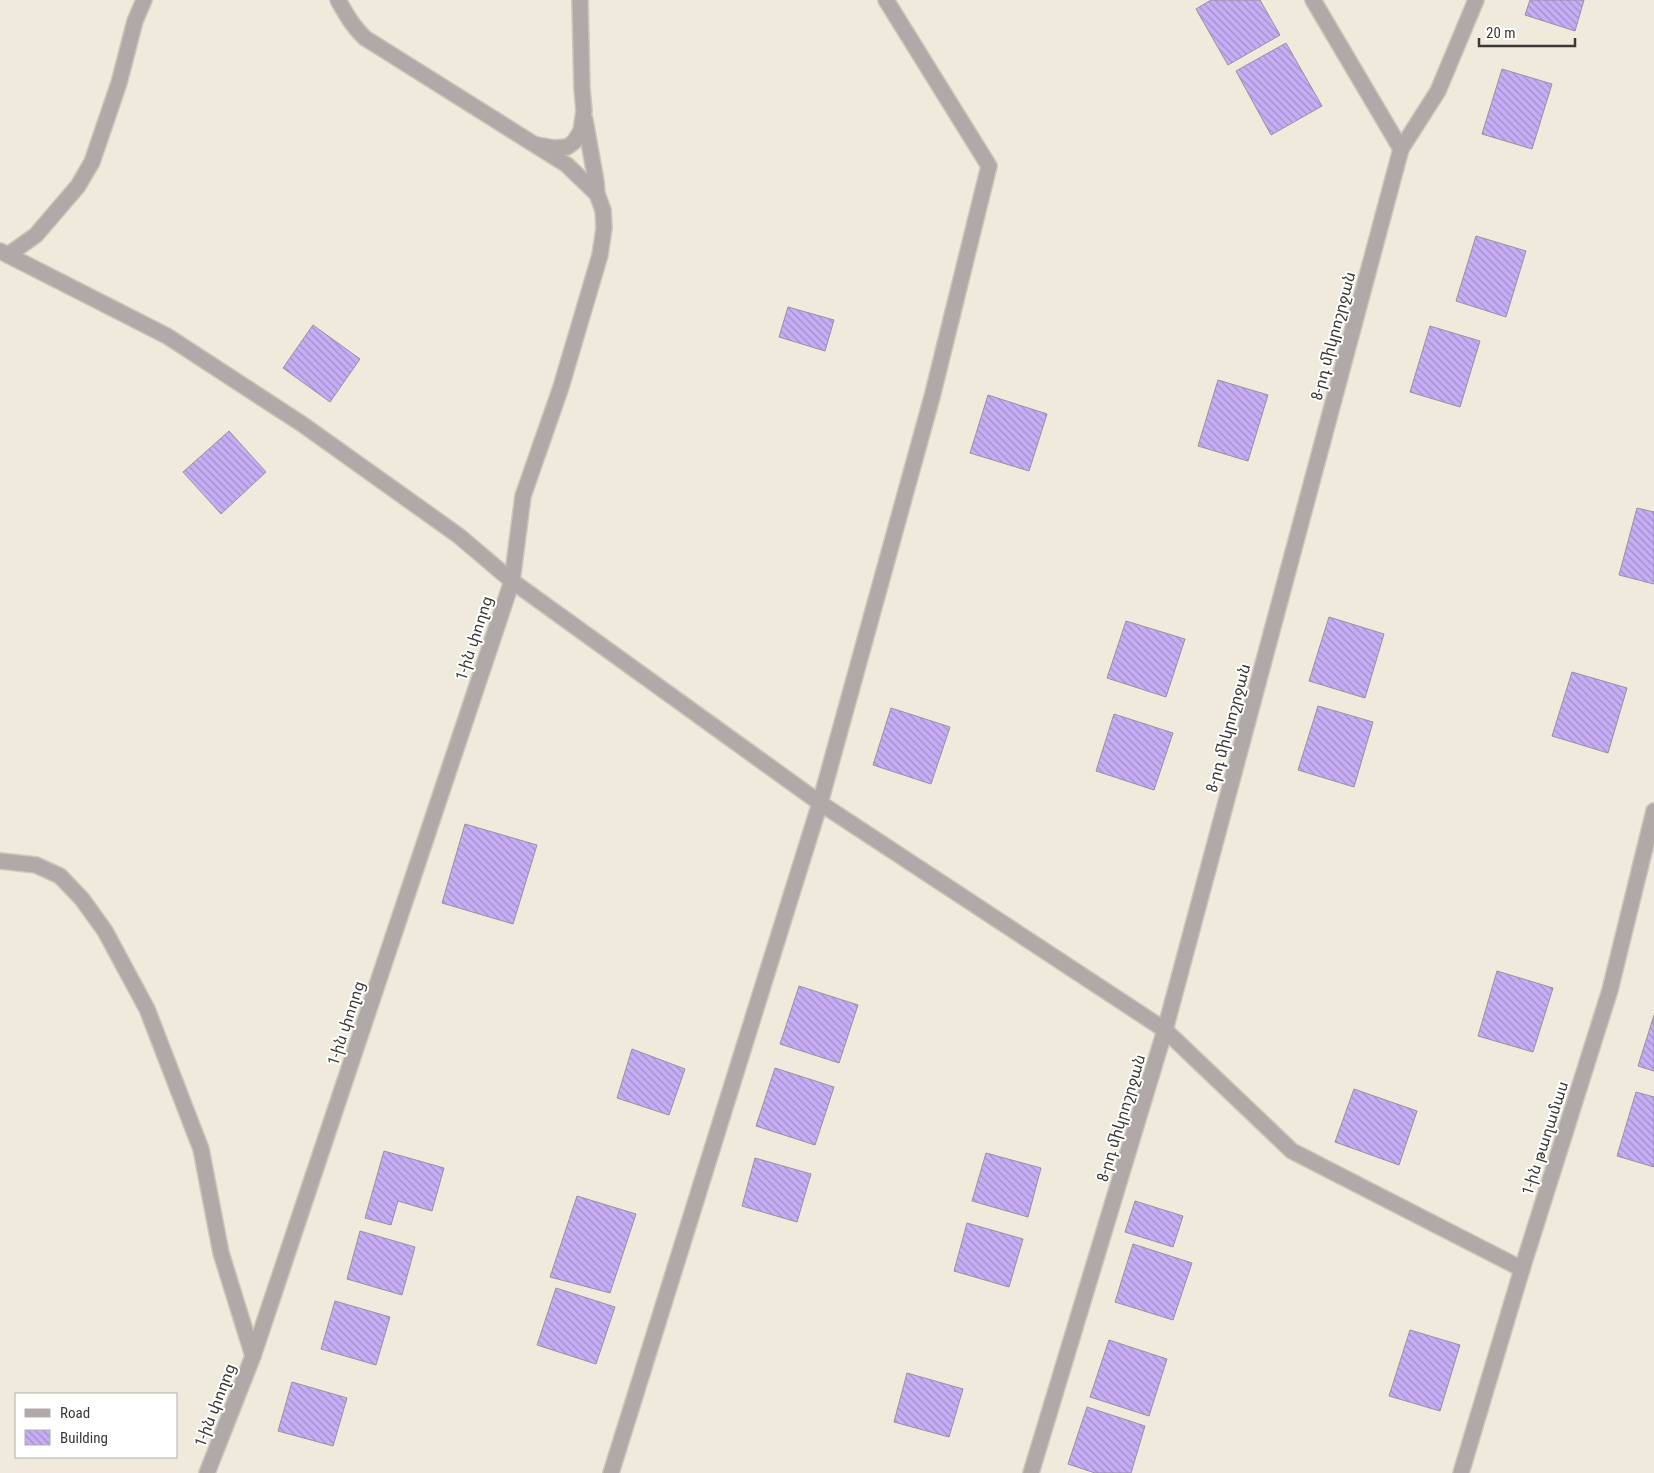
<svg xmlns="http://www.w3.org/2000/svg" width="1654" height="1473" font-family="'Roboto Condensed','Noto Sans Armenian',sans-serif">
<defs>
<pattern id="building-back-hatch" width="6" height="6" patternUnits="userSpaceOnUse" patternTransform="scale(1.25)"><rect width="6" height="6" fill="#c6adf5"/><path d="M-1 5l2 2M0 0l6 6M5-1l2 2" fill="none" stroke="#a28ec7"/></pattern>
</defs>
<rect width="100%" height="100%" fill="#f0eadc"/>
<g fill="url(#building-back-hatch)" stroke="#96929f">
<polygon points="1211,0 1260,0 1280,35 1228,65 1196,9"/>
<polygon points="1530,0 1584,0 1575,31 1525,15"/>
<polygon points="1286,43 1322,106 1271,135 1236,71"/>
<polygon points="1502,69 1552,84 1532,149 1482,134"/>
<polygon points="1476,236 1526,251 1506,317 1456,301"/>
<polygon points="788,307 834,320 825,351 779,337"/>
<polygon points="313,325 360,359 330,402 283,368"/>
<polygon points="1430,326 1480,341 1460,407 1410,392"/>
<polygon points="1218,380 1268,395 1248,461 1198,446"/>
<polygon points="988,395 1047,414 1029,471 970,453"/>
<polygon points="229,431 266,472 221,514 183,472"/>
<polygon points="1637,508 1654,512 1654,584 1619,575"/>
<polygon points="1329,617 1384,634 1365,698 1309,681"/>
<polygon points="1126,621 1185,639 1166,697 1107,678"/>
<polygon points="1572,672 1627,688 1608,753 1552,736"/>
<polygon points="1318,706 1373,722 1354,787 1298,770"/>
<polygon points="891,708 950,727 931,784 873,765"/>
<polygon points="1114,714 1173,733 1154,790 1096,771"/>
<polygon points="465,824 537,845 513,924 442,903"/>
<polygon points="1497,971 1553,988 1533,1052 1478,1036"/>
<polygon points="799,986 858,1005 839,1063 780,1044"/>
<polygon points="1654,1015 1654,1071 1638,1066"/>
<polygon points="632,1049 685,1069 669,1115 617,1098"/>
<polygon points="775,1068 834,1087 815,1145 756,1126"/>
<polygon points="1354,1089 1417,1111 1399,1165 1335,1142"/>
<polygon points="1636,1092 1654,1097 1654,1167 1617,1156"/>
<polygon points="384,1151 444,1168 432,1211 398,1201 391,1225 365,1218"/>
<polygon points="986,1153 1041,1168 1028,1217 972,1201"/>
<polygon points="755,1158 811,1174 797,1222 742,1206"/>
<polygon points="577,1196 636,1214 610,1293 550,1277"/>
<polygon points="1135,1201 1183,1216 1173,1247 1125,1232"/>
<polygon points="967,1223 1023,1239 1009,1287 954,1271"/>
<polygon points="360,1231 415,1247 402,1295 347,1279"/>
<polygon points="1133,1244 1192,1263 1173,1320 1115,1302"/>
<polygon points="556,1288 615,1307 596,1364 537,1345"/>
<polygon points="335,1301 390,1317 376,1365 321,1349"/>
<polygon points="1410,1330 1460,1345 1440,1411 1389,1396"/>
<polygon points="1109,1340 1167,1359 1149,1416 1090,1397"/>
<polygon points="907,1373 963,1389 949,1437 894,1422"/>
<polygon points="292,1382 347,1398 333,1446 278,1431"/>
<polygon points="1087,1407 1145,1426 1131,1473 1095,1473 1068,1464"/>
</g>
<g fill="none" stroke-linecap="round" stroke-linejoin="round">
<g stroke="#ccc7ba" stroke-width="18">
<g id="lane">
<polyline points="585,120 596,181 597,194"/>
<polyline points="537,145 554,148 567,147 574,142 581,131 584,111 582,89 580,0"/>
</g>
</g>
<g stroke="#ccc7ba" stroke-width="18">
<g id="street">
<polyline points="1313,0 1401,149"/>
<polyline points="0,251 167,336 302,424 459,536 512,581 820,803 1165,1030 1292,1151 1522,1269"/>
<polyline points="8,255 36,235 78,186 92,162 119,83 135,21 144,0"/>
<polyline points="0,861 36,865 60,876 82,899 105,931 147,1009 201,1149 221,1253 253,1356"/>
<path d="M207,1473L253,1356L512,581L523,496L561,387L600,255L604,228L603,210L597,194L567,165L365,38C353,27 346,14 338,0"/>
<polyline points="611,1473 820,803 932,397 989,166 886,0"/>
<polyline points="1031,1473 1165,1030 1401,149 1438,91 1476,0"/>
<polyline points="1461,1473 1522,1269 1610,990 1654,811"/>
</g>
</g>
<use href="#lane" stroke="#b1a9a8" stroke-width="15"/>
<use href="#street" stroke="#b1a9a8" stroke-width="15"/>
</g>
<g text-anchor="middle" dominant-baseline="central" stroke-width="4" stroke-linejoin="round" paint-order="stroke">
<g font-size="16" fill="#3b3933" stroke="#fff">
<text transform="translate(1333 336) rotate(-75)">8-րդ միկրոշրջան</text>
<text transform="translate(474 638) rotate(-72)">1-ին փողոց</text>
<text transform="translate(1228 728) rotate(-75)">8-րդ միկրոշրջան</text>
<text transform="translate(346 1023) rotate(-72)">1-ին փողոց</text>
<text transform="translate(1121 1118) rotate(-73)">8-րդ միկրոշրջան</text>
<text transform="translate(1545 1138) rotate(-72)">1-ին թաղամաս</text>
<text transform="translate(215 1405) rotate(-69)">1-ին փողոց</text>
</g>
</g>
<rect x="15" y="1393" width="162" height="65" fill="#ffffff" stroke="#b1b0ad"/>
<rect x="25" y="1409" width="25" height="8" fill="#b1a9a8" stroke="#b1b0ad"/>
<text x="60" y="1418" font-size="15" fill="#3b3933">Road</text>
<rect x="25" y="1430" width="25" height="15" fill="url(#building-back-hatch)" stroke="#b1b0ad"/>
<text x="60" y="1443" font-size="15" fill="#3b3933">Building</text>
<path d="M1479 38v8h96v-8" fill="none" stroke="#3b3933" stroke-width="2.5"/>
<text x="1486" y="38" font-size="15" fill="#3b3933" stroke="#ffffff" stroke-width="4" paint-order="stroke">20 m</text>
</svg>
